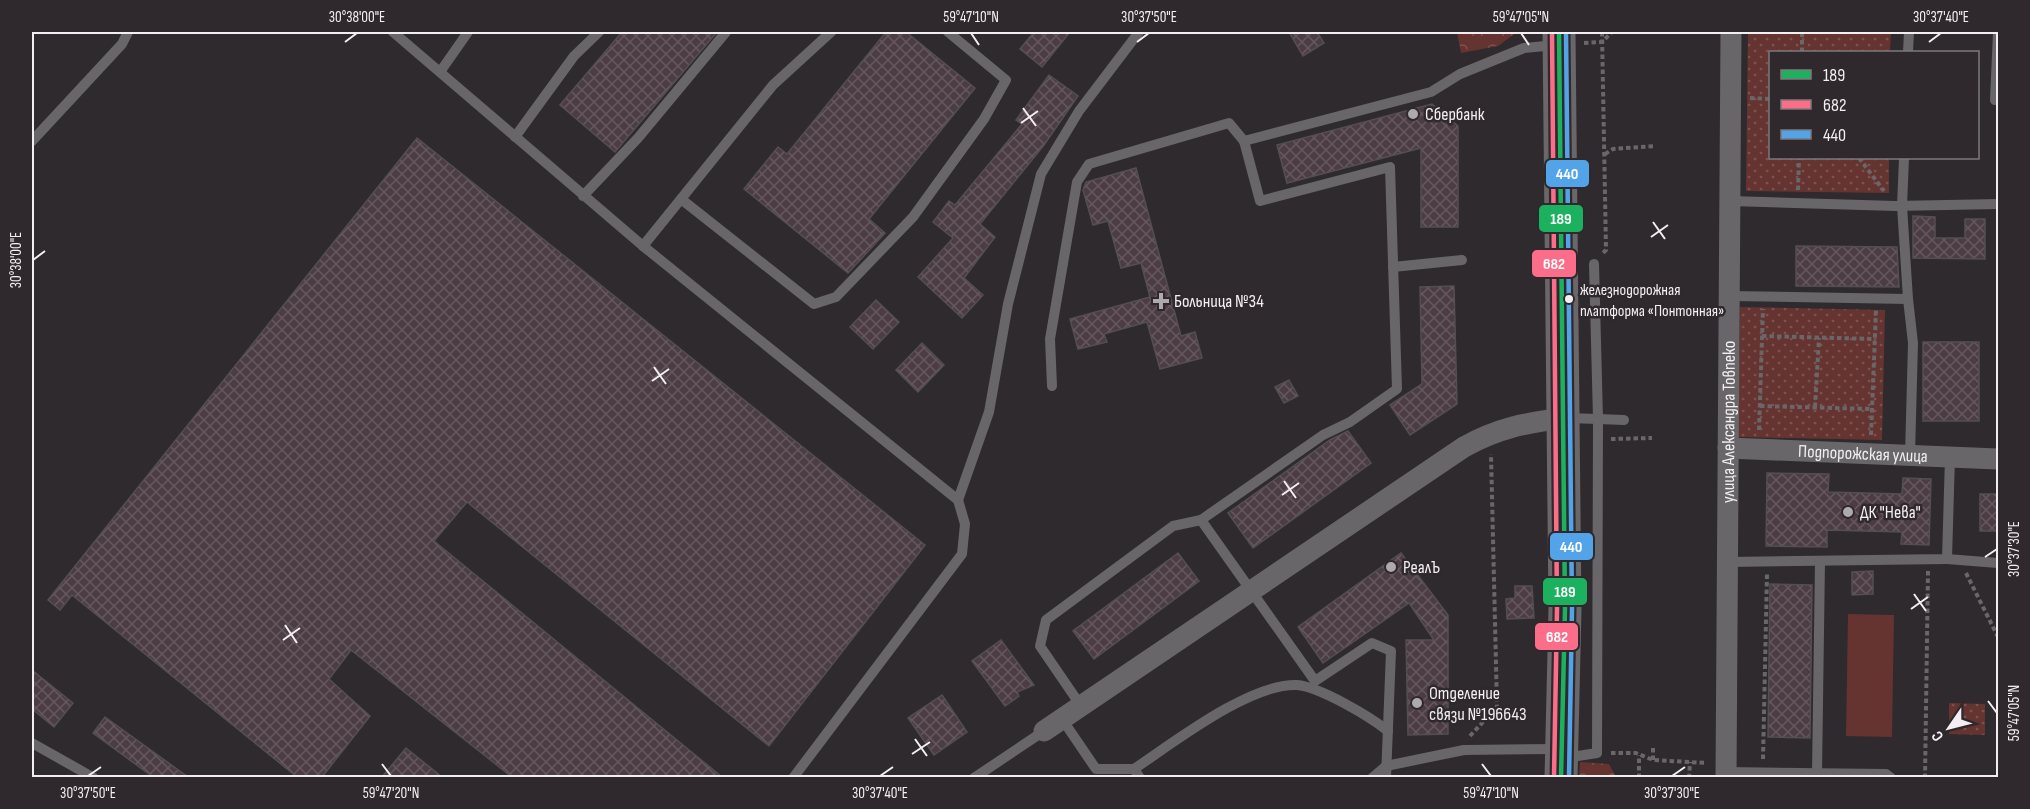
<svg xmlns="http://www.w3.org/2000/svg" width="2030" height="809" font-family="'Sofia Sans Condensed',sans-serif">
<defs>
<pattern id="grass-dots" width="8" height="8" patternUnits="userSpaceOnUse" patternTransform="scale(1.5)"><rect width="8" height="8" fill="#653431"/><path d="M2 2h.1M6 6h.1" fill="none" stroke="#7c524f" stroke-width="1.8" stroke-linecap="round"/></pattern>
<pattern id="forest-crowns" width="20" height="18" patternUnits="userSpaceOnUse" patternTransform="scale(1.5)"><rect width="20" height="18" fill="#653431"/><path d="M2 6a3 3 0 1 1 6 0M12 15a3 3 0 1 1 6 0" fill="none" stroke="#7c524f"/></pattern>
<pattern id="building-cross-hatch" width="8" height="8" patternUnits="userSpaceOnUse" patternTransform="scale(1.5)"><rect width="8" height="8" fill="#4c3c43"/><path d="M0 0l8 8M0 8l8-8" fill="none" stroke="#66585f"/></pattern>
</defs>
<rect width="100%" height="100%" fill="#2e2a2d"/>
<g fill="url(#grass-dots)">
<polygon points="1748,32 1891,32 1890,52 1770,52 1770,158 1889,158 1889,193 1746,191"/>
<polygon points="1740,307 1885,310 1882,440 1738,437"/>
<polygon points="1949,703 1985,704 1985,735 1949,734"/>
</g>
<g fill="url(#forest-crowns)">
<polygon points="1457,32 1517,32 1498,46 1461,53"/>
<polygon points="1580,762 1609,764 1616,777 1579,777"/>
</g>
<polygon fill="#653431" points="1848,614 1894,615 1892,737 1846,736"/>
<g fill="url(#building-cross-hatch)" stroke="#534f51" stroke-width="1.5">
<polygon points="622,32 717,32 615,152 560,105"/>
<polygon points="886,32 906,32 975,88 869,219 885,233 848,273 744,189 778,147 787,154"/>
<polygon points="1034,32 1070,32 1042,67 1020,49"/>
<polygon points="1289,32 1317,32 1324,43 1303,56"/>
<polygon points="1049,75 1078,96 1044,145 980,224 995,237 964,278 983,295 962,318 918,277 953,238 933,222 949,201 955,205 1022,124 1016,120"/>
<polygon points="1432,104 1458,126 1458,227 1421,227 1421,148 1287,183 1277,145"/>
<polygon points="417,138 925,545 769,746 467,502 434,541 722,777 512,777 351,650 329,679 370,716 322,777 297,777 72,595 60,610 48,600"/>
<polygon points="1136,168 1181,336 1195,332 1202,358 1160,369 1147,322 1104,334 1107,342 1078,349 1070,319 1150,297 1141,263 1121,268 1108,221 1093,225 1083,190 1086,182"/>
<polygon points="1913,216 1935,217 1935,238 1965,238 1965,219 1985,219 1985,259 1913,258"/>
<polygon points="1796,246 1897,247 1899,287 1796,286"/>
<polygon points="1454,286 1457,404 1410,435 1390,405 1422,384 1420,287"/>
<polygon points="876,300 899,322 873,349 850,327"/>
<rect x="1923" y="342" width="56" height="79"/>
<polygon points="922,343 944,365 918,392 896,370"/>
<polygon points="1289,380 1298,396 1284,403 1275,387"/>
<polygon points="1348,431 1371,463 1253,548 1228,513 1330,440"/>
<polygon points="1767,473 1829,474 1828,492 1902,494 1903,478 1931,479 1929,545 1901,544 1902,532 1827,530 1827,547 1766,546"/>
<rect x="1980" y="494" width="18" height="37"/>
<polygon points="1178,553 1199,581 1094,659 1073,631"/>
<polygon points="1401,553 1448,615 1448,734 1408,735 1406,640 1434,640 1409,603 1323,663 1298,627"/>
<polygon points="1873,571 1873,594 1852,595 1852,572"/>
<polygon points="1770,584 1812,585 1810,738 1768,737"/>
<polygon points="1515,586 1532,586 1534,618 1507,619 1506,599 1515,598"/>
<polygon points="1001,640 1034,685 1017,692 1019,696 1005,706 972,661"/>
<polygon points="32,670 73,703 54,727 32,709"/>
<polygon points="942,695 967,732 934,755 908,718"/>
<polygon points="105,717 188,777 153,777 93,733"/>
<polygon points="406,748 442,777 382,777"/>
</g>
<g fill="none" stroke-linecap="round" stroke-linejoin="round">
<g stroke="#696769" stroke-width="4" stroke-dasharray="4.5 3" stroke-linecap="butt">
<polyline points="1602,32 1606,250 1602,254"/>
<polyline points="1584,43 1602,42 1612,32"/>
<polyline points="1802,52 1802,32"/>
<polyline points="1750,98 1770,99"/>
<polyline points="1605,154 1613,149 1656,146"/>
<polyline points="1859,158 1884,191"/>
<polyline points="1798,190 1799,158"/>
<polyline points="1762,336 1875,339"/>
<polyline points="1760,406 1872,409"/>
<polyline points="1815,407 1819,338"/>
<polyline points="1759,430 1763,309"/>
<polyline points="1871,435 1876,310"/>
<polyline points="1611,439 1652,438"/>
<polyline points="1966,573 1998,637"/>
<polyline points="1470,736 1497,707 1491,454"/>
<polyline points="1611,753 1636,753 1653,760 1707,763"/>
<polyline points="1763,759 1767,574"/>
<polyline points="1653,760 1653,747"/>
<polyline points="1639,778 1639,755"/>
<polyline points="1689,778 1690,762"/>
<polyline points="1925,778 1928,571"/>
</g>
<g stroke="#686668" stroke-width="10">
<polyline points="393,32 643,246 958,500 965,524 962,554 793,778"/>
<polyline points="1908,52 1909,32"/>
<polyline points="440,72 468,32"/>
<polyline points="1995,100 1998,32"/>
<polyline points="515,137 574,56 599,32"/>
<polyline points="32,141 122,44 128,32"/>
<polyline points="583,196 638,138 726,32"/>
<polyline points="681,199 814,304 836,297 913,217 984,119 1006,80 948,32"/>
<polyline points="1730,201 1895,206 1998,204"/>
<polyline points="643,246 773,85 831,32"/>
<polyline points="1393,267 1462,260"/>
<polyline points="1729,296 1908,299 1902,206 1904,158"/>
<polyline points="1908,299 1913,343 1910,455"/>
<polyline points="1052,386 1050,339 1077,182 1089,164 1229,123 1244,141"/>
<polyline points="1567,418 1598,419 1594,264"/>
<polyline points="958,500 989,412 1008,304 1041,174 1079,111 1139,32"/>
<polyline points="1947,559 1998,563"/>
<polyline points="1727,562 1947,559 1950,457"/>
<polyline points="1081,706 1040,646 1046,620 1173,526 1201,520"/>
<polyline points="1062,719 1096,769 1134,769 1140,778"/>
<polyline points="32,743 94,778"/>
<polyline points="1565,758 1597,753 1598,419 1624,420"/>
<path d="M1134,769C1173,743 1250,683 1297,685C1320,687 1369,716 1388,731"/>
<polyline points="1726,772 1886,774 1891,778"/>
<polyline points="1817,773 1820,561"/>
<polyline points="974,778 1044,731"/>
<polyline points="1372,778 1386,766 1464,750 1559,749"/>
<polyline points="1386,778 1391,651 1372,643 1315,681 1201,520 1323,435 1350,422 1397,389 1390,167 1260,201 1244,141 1431,92 1460,74 1524,48 1556,45"/>
</g>
<g stroke="#686668" stroke-width="21">
<path id="s1" d="M1728,448L1998,459"/>
<path d="M1044,731L1464,447C1498,428 1525,423 1564,418"/>
<path id="s2" d="M1726,778L1731,32"/>
</g>
<polyline stroke="#6a6769" stroke-width="33" points="1559,32 1565,609 1561,778"/>
<g stroke="#2f292e" stroke-width="9">
<polyline id="bus-1" points="1559,32 1565,609 1561,778"/>
</g>
<g stroke="#2f292e" stroke-width="9">
<polyline id="bus-2" points="1552,32 1557,609 1554,778"/>
</g>
<g stroke="#2f292e" stroke-width="9">
<polyline id="bus-3" points="1566,32 1572,609 1569,778"/>
</g>
<use href="#bus-1" stroke="#1bb15f" stroke-width="4.5"/>
<use href="#bus-2" stroke="#fb6d88" stroke-width="4.5"/>
<use href="#bus-3" stroke="#53a3e8" stroke-width="4.5"/>
</g>
<path fill="none" stroke="#f2eef2" stroke-width="2" d="M971,33L979,45M1521,33L1529,45M345,42L357,33M1137,42L1149,33M1929,42L1941,33M1023,108L1036,126M1021,123L1038,111M1653,222L1665,239M1651,237L1668,225M33,260L45,251M654,367L666,384M652,381L669,369M1284,481L1296,498M1282,495L1299,483M1985,557L1997,549M1914,594L1926,611M1911,609L1928,597M285,625L297,643M283,640L300,628M1988,701L1997,713M915,739L927,756M912,754L930,742M382,764L391,776M1482,764L1491,776M88,776L101,767M880,776L893,767M1672,776L1685,767"/>
<g fill="#ada9ad" stroke="#2f292e" stroke-width="2">
<circle cx="1413" cy="114" r="6"/>
<path d="M1158 292h6v6h6v6h-6v6h-6v-6h-6v-6h6z"/>
<circle cx="1848" cy="512" r="6"/>
<circle cx="1391" cy="567" r="6"/>
<circle cx="1417" cy="703" r="6"/>
</g>
<circle fill="#f2eef2" stroke="#2f292e" stroke-width="2" cx="1569" cy="299" r="5"/>
<g text-anchor="middle" dominant-baseline="central" stroke-width="5" stroke-linejoin="round" paint-order="stroke">
<g font-size="16" fill="#f2eef2" stroke="#2f292e" text-anchor="start">
<text x="1580" y="290">железнодорожная<tspan x="1580" dy="21">платформа «Понтонная»</tspan></text>
</g>
<g font-size="18" fill="#f2eef2" stroke="#2f292e" text-anchor="start">
<text x="1425" y="114">Сбербанк</text>
<text x="1174" y="301">Больница №34</text>
<text x="1860" y="512">ДК "Нева"</text>
<text x="1403" y="567">РеалЪ</text>
<text x="1429" y="693">Отделение<tspan x="1429" dy="21">связи №196643</tspan></text>
</g>
<g font-size="18" fill="#f2eef2" stroke="#2f292e">
<text stroke="none"><textPath href="#s2" startOffset="356">улица Александра Товпеко</textPath></text>
<text stroke="none"><textPath href="#s1" startOffset="135">Подпорожская улица</textPath></text>
</g>
</g>
<g stroke="#2f292e" stroke-width="2">
<rect x="1545" y="159" width="45" height="29" rx="6" fill="#53a3e8"/>
<rect x="1538" y="204" width="46" height="29" rx="6" fill="#1bb15f"/>
<rect x="1531" y="249" width="46" height="29" rx="6" fill="#fb6d88"/>
<rect x="1549" y="532" width="45" height="29" rx="6" fill="#53a3e8"/>
<rect x="1542" y="577" width="46" height="29" rx="6" fill="#1bb15f"/>
<rect x="1534" y="622" width="45" height="29" rx="6" fill="#fb6d88"/>
</g>
<g font-size="16" text-anchor="middle" font-weight="bold" fill="#fff">
<text x="1567" y="179">440</text>
<text x="1561" y="224">189</text>
<text x="1554" y="269">682</text>
<text x="1571" y="552">440</text>
<text x="1565" y="597">189</text>
<text x="1557" y="642">682</text>
</g>
<rect width="2030" height="809" fill="none" stroke="#2f292e" stroke-width="66"/>
<rect x="1769" y="51" width="210" height="108" fill="#2f292e" stroke="#7d787c" stroke-width="1.5"/>
<rect x="1781" y="70" width="30" height="9" fill="#1bb15f" stroke="#7d787c" stroke-width="1.5"/>
<text x="1823" y="81" font-size="18" fill="#f2eef2">189</text>
<rect x="1781" y="100" width="30" height="9" fill="#fb6d88" stroke="#7d787c" stroke-width="1.5"/>
<text x="1823" y="111" font-size="18" fill="#f2eef2">682</text>
<rect x="1781" y="130" width="30" height="9" fill="#53a3e8" stroke="#7d787c" stroke-width="1.5"/>
<text x="1823" y="141" font-size="18" fill="#f2eef2">440</text>
<g transform="translate(1949 728) rotate(235)" stroke="#2f292e" stroke-width="4.5" paint-order="stroke">
<path d="M0-4.5L10 22L0 15L-10 22Z" fill="#f2eef2"/>
<text y="-9" font-size="16" font-weight="bold" text-anchor="middle" fill="#f2eef2">С</text>
</g>
<rect x="33" y="33" width="1964" height="743" fill="none" stroke="#f2eef2" stroke-width="2"/>
<g font-size="15" text-anchor="middle" fill="#f2eef2">
<text x="357" y="22">30°38'00"E</text>
<text x="971" y="22">59°47'10"N</text>
<text x="1149" y="22">30°37'50"E</text>
<text x="1521" y="22">59°47'05"N</text>
<text x="1941" y="22">30°37'40"E</text>
<text transform="translate(16 260) rotate(-90)" y="5">30°38'00"E</text>
<text transform="translate(2014 549) rotate(-90)" y="5">30°37'30"E</text>
<text transform="translate(2014 713) rotate(-90)" y="5">59°47'05"N</text>
<text x="88" y="798">30°37'50"E</text>
<text x="391" y="798">59°47'20"N</text>
<text x="880" y="798">30°37'40"E</text>
<text x="1491" y="798">59°47'10"N</text>
<text x="1672" y="798">30°37'30"E</text>
</g>
</svg>
